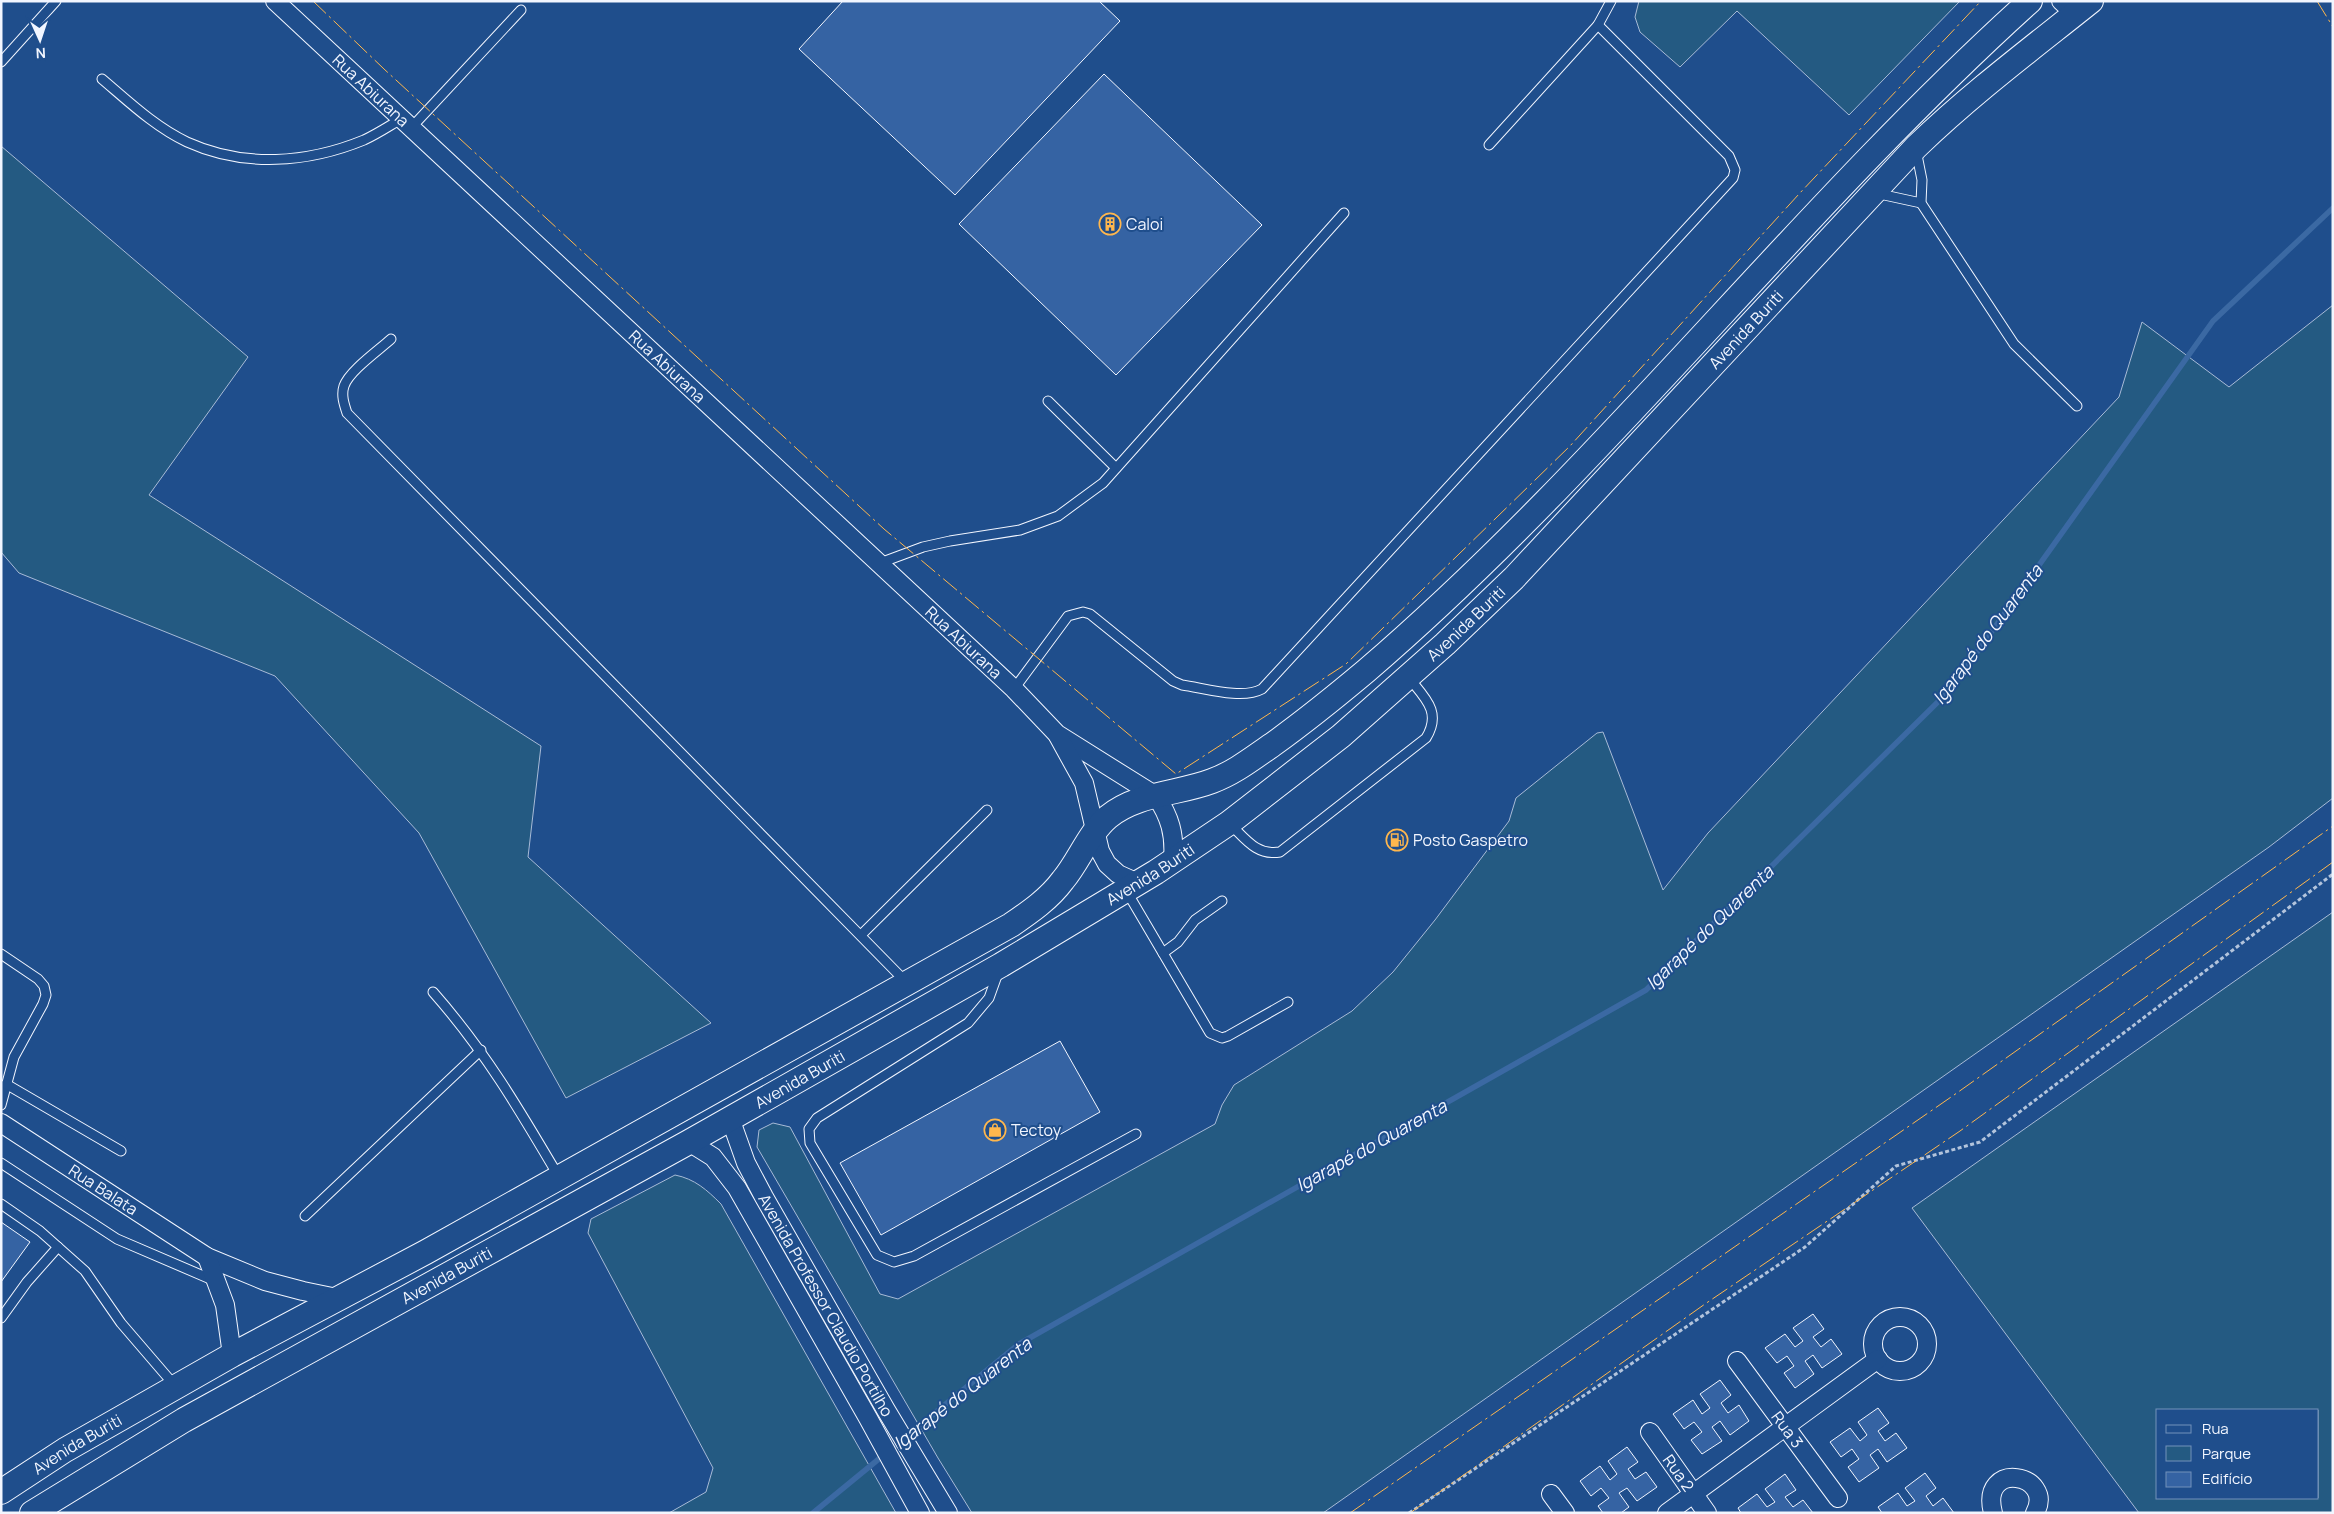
<svg xmlns="http://www.w3.org/2000/svg" width="2334" height="1514" font-family="Manrope,sans-serif">
<rect width="100%" height="100%" fill="#1f4e8c"/>
<g fill="#245a82" stroke="#a8bbd7" fill-rule="evenodd">
<polygon points="1639,1 1960,1 1849,115 1737,11 1680,67 1640,32 1635,17"/>
<polygon points="1,146 248,357 149,495 541,746 528,857 711,1023 566,1098 419,833 275,676 19,573 1,552"/>
<polygon points="2333,305 2333,798 2269,847 1323,1513 972,1513 938,1458 757,1147 759,1130 773,1123 790,1127 880,1294 898,1299 1215,1124 1222,1105 1234,1085 1352,1011 1393,972 1435,920 1509,821 1516,798 1597,733 1603,732 1663,890 1708,833 2119,397 2142,322 2229,387"/>
<path d="M2333,912V1513H2139L1912,1208ZM2318,1410V1498H2158V1410Z"/>
<path d="M675,1175C695,1179 707,1190 721,1204L896,1513H669L706,1492L713,1468L588,1233L591,1219Z"/>
</g>
<g fill="none" stroke-linecap="round" stroke-linejoin="round">
<polyline stroke="#3b69a3" stroke-width="5.5" points="813,1513 1019,1344 1646,990 1950,690 2213,321 2333,208"/>
</g>
<g fill="#3563a3" stroke="#f2f6ff">
<polygon points="843,1 1099,1 1120,21 955,195 799,49"/>
<polygon points="1104,74 1262,225 1116,375 959,224"/>
<polygon points="1060,1041 1100,1112 881,1235 840,1163"/>
<polygon points="1,1222 30,1242 1,1282"/>
<polygon points="1813,1314 1824,1329 1813,1337 1821,1347 1831,1339 1842,1354 1822,1368 1813,1355 1805,1361 1814,1374 1795,1388 1784,1373 1794,1366 1787,1356 1777,1363 1765,1348 1785,1334 1795,1347 1803,1341 1793,1328"/>
<polygon points="1720,1380 1731,1395 1721,1403 1728,1413 1739,1405 1749,1421 1730,1435 1720,1421 1712,1427 1722,1441 1702,1454 1691,1440 1702,1432 1694,1422 1684,1429 1673,1414 1693,1400 1702,1414 1710,1408 1700,1394"/>
<polygon points="1878,1408 1889,1423 1878,1431 1885,1441 1896,1433 1907,1448 1887,1462 1878,1449 1870,1455 1879,1468 1859,1482 1848,1467 1859,1459 1852,1449 1841,1457 1830,1442 1850,1428 1860,1441 1867,1435 1858,1422"/>
<polygon points="1627,1447 1638,1462 1628,1469 1635,1479 1646,1472 1657,1487 1637,1501 1627,1488 1619,1493 1629,1507 1621,1513 1603,1513 1598,1506 1609,1498 1601,1488 1591,1496 1580,1481 1600,1466 1610,1480 1617,1474 1608,1461"/>
<polygon points="1925,1473 1936,1488 1926,1496 1933,1506 1943,1498 1954,1513 1882,1513 1878,1507 1898,1493 1907,1506 1915,1501 1905,1488"/>
<polygon points="1785,1474 1796,1490 1785,1497 1793,1507 1803,1500 1813,1513 1741,1513 1738,1508 1757,1494 1767,1507 1775,1502 1765,1489"/>
</g>
<g fill="none" stroke-linecap="round" stroke-linejoin="round">
<g stroke="#f2f6ff" stroke-width="11">
<g id="lane">
<polyline points="1,62 56,1"/>
<path d="M102,79C128,101 155,127 187,142C244,168 308,163 364,140C377,134 389,126 401,119"/>
<polyline points="411,128 521,10"/>
<polyline points="1489,145 1598,25 1611,1"/>
<polyline points="1916,150 1922,180 1921,203 2014,344 2077,406"/>
<polyline points="1875,193 1921,203"/>
<path d="M391,339C379,350 349,371 344,386C341,395 344,404 347,413L906,982"/>
<polyline points="1048,401 1116,468"/>
<polyline points="880,563 923,547 950,541 1020,530 1058,516 1103,483 1344,213"/>
<path d="M1014,689L1068,616L1083,612L1090,614L1173,681L1182,685C1204,688 1242,700 1262,689L1733,178L1735,170L1729,156L1598,25"/>
<path d="M1229,823C1245,838 1256,856 1280,852L1426,738C1442,712 1425,698 1409,678"/>
<polyline points="1127,892 1210,1033 1222,1038 1228,1036 1288,1002"/>
<polyline points="861,935 987,810"/>
<polyline points="1163,953 1178,942 1195,920 1222,901"/>
<polyline points="1,954 38,979 44,986 46,995 43,1004 14,1057 1,1105"/>
<polyline points="998,973 989,998 968,1023 817,1118 809,1129 810,1143 877,1255 894,1262 914,1256 1136,1134"/>
<path d="M433,992C485,1051 519,1109 559,1177"/>
<polyline points="6,1084 121,1151"/>
<polyline points="1,1163 117,1239 215,1281"/>
<polyline points="1,1204 40,1231 85,1271 121,1323 176,1387"/>
<polyline points="305,1216 481,1050"/>
<polyline points="1,1318 27,1282 58,1247"/>
</g>
</g>
<g stroke="#f2f6ff" stroke-width="20">
<g id="street">
<path id="s1" d="M275,1L1014,689L1057,734L1156,796C1170,817 1175,834 1173,860"/>
<polyline points="2061,1 2075,14"/>
<polyline points="1058,736 1084,783 1100,851 1107,864 1118,874 1138,883"/>
<path id="s2" d="M730,1118L746,1163L764,1197L886,1410L948,1513"/>
<path id="s3" d="M1,1123L207,1257L265,1281L303,1291L337,1298"/>
<polyline points="689,1142 713,1157 737,1188 868,1418 920,1513"/>
<polyline points="207,1257 225,1305 232,1355"/>
<circle cx="1900" cy="1344" r="27"/>
<path id="s4" d="M1737,1361L1838,1498"/>
<path id="s5" d="M1650,1432L1707,1513"/>
<polyline points="1551,1494 1565,1513"/>
<polyline points="1667,1513 1878,1359"/>
<path d="M1993,1513C1979,1459 2056,1474 2035,1513"/>
</g>
</g>
<g stroke="#f2f6ff" stroke-width="26">
<g id="secondary">
<path id="s6" d="M1,1492L65,1450L232,1355L426,1252L1011,925C1030,912 1049,899 1063,880C1079,861 1089,833 1108,817C1137,793 1178,794 1212,781C1234,773 1253,758 1272,745C1304,722 1335,697 1366,671C1605,466 1796,212 2030,1"/>
<path id="s7" d="M32,1513L184,1420L689,1142L1001,965L1156,872L1229,823L1341,736L1445,644L1514,578L1916,147C1971,94 2031,49 2091,1"/>
</g>
</g>
<polyline stroke="#b3c4dc" stroke-width="3" stroke-dasharray="4 2.5" stroke-linecap="butt" points="1409,1513 1805,1247 1896,1166 1980,1142 2333,874"/>
<use href="#lane" stroke="#1f4e8c" stroke-width="9"/>
<use href="#street" stroke="#1f4e8c" stroke-width="18"/>
<use href="#secondary" stroke="#1f4e8c" stroke-width="24"/>
<g stroke="#ffb74d" stroke-width="1" stroke-dasharray="18 4 2.5 4" stroke-linecap="butt">
<polyline points="313,1 384,69 884,529 1176,774 1346,664 1570,446 1799,194 1981,1"/>
<polyline points="2317,1 2333,27"/>
<polyline points="1350,1513 1954,1095 2333,826"/>
<polyline points="1410,1513 1705,1304 1960,1131 2333,862"/>
</g>
</g>
<defs>
<g id="building-ring" transform="scale(1.125)"><circle r="9.5" fill="#1f4e8c" stroke="#ffb74d" stroke-width="1.5"/><path d="M-4-6H4V6H1V3H-1V6H-4ZM-2.5-4.3h1.7v1.8h-1.7ZM.8-4.3h1.7v1.8H.8ZM-2.5-1h1.7V.8h-1.7ZM.8-1h1.7V.8H.8Z" fill="#ffb74d"/></g>
<g id="fuel-ring" transform="scale(1.125)"><circle r="9.5" fill="#1f4e8c" stroke="#ffb74d" stroke-width="1.5"/><path d="M-5.5-6h7V0h2V4h1.3V-2.5L3-4.5l.8-.8L6-3V5H2.5V1h-1V6h-7ZM-4.2-4.7v3.2H.2V-4.7Z" fill="#ffb74d"/></g>
<g id="shop-ring" transform="scale(1.125)"><circle r="9.5" fill="#1f4e8c" stroke="#ffb74d" stroke-width="1.5"/><path d="M-5-2.5h2.3a2.7 3.5 0 0 1 5.4 0H5L5.5 6h-11ZM-1.5-2.5h3a1.5 2.3 0 0 0-3 0Z" fill="#ffb74d"/></g>
</defs>
<g fill-rule="evenodd">
<use href="#building-ring" x="1110" y="224"/>
<use href="#fuel-ring" x="1397" y="840"/>
<use href="#shop-ring" x="995" y="1130"/>
</g>
<g text-anchor="middle" dominant-baseline="central" stroke-width="4" stroke-linejoin="round" paint-order="stroke">
<g font-size="16" fill="#f2f6ff" stroke="#1f4e8c">
<text stroke="none"><textPath href="#s1" startOffset="131">Rua Abiurana</textPath></text>
<text stroke="none"><textPath href="#s7" startOffset="2098">Avenida Buriti</textPath></text>
<text stroke="none"><textPath href="#s1" startOffset="536">Rua Abiurana</textPath></text>
<text stroke="none"><textPath href="#s7" startOffset="1692">Avenida Buriti</textPath></text>
<text stroke="none"><textPath href="#s1" startOffset="941">Rua Abiurana</textPath></text>
<text stroke="none"><textPath href="#s7" startOffset="1288">Avenida Buriti</textPath></text>
<text stroke="none"><textPath href="#s7" startOffset="882">Avenida Buriti</textPath></text>
<text stroke="none"><textPath href="#s3" startOffset="122">Rua Balata</textPath></text>
<text stroke="none"><textPath href="#s7" startOffset="478">Avenida Buriti</textPath></text>
<text stroke="none"><textPath href="#s2" startOffset="211">Avenida Professor Claudio Portilho</textPath></text>
<text stroke="none"><textPath href="#s4" startOffset="85">Rua 3</textPath></text>
<text stroke="none"><textPath href="#s6" startOffset="90">Avenida Buriti</textPath></text>
<text stroke="none"><textPath href="#s5" startOffset="50">Rua 2</textPath></text>
</g>
<g font-size="16" fill="#f2f6ff" stroke="#1f4e8c" text-anchor="start">
<text x="1126" y="224">Caloi</text>
<text x="1413" y="840">Posto Gaspetro</text>
<text x="1011" y="1130">Tectoy</text>
</g>
<g font-size="18" font-style="italic" fill="#f2f6ff" stroke="#1f4e8c">
<text transform="translate(1987 634) rotate(-53)">Igarapé do Quarenta</text>
<text transform="translate(1709 927) rotate(-44)">Igarapé do Quarenta</text>
<text transform="translate(1371 1145) rotate(-29)">Igarapé do Quarenta</text>
<text transform="translate(962 1393) rotate(-38)">Igarapé do Quarenta</text>
</g>
</g>
<rect width="2334" height="1514" fill="none" stroke="#f2f6ff" stroke-width="5"/>
<rect x="2156" y="1409" width="162" height="90" fill="#1f4e8c" stroke="#7391ba"/>
<rect x="2166" y="1425" width="25" height="8" fill="#1f4e8c" stroke="#7391ba"/>
<text x="2202" y="1434" font-size="15" fill="#f2f6ff">Rua</text>
<rect x="2166" y="1446" width="25" height="15" fill="#245a82" stroke="#7391ba"/>
<text x="2202" y="1459" font-size="15" fill="#f2f6ff">Parque</text>
<rect x="2166" y="1472" width="25" height="15" fill="#3563a3" stroke="#7391ba"/>
<text x="2202" y="1484" font-size="15" fill="#f2f6ff">Edifício</text>
<g transform="translate(40 40) rotate(177)" stroke="#1f4e8c" stroke-width="4" paint-order="stroke">
<path d="M0-4L9 19L0 12L-9 19Z" fill="#f2f6ff"/>
<text y="-8" font-size="14" font-weight="bold" text-anchor="middle" fill="#f2f6ff">N</text>
</g>
</svg>
